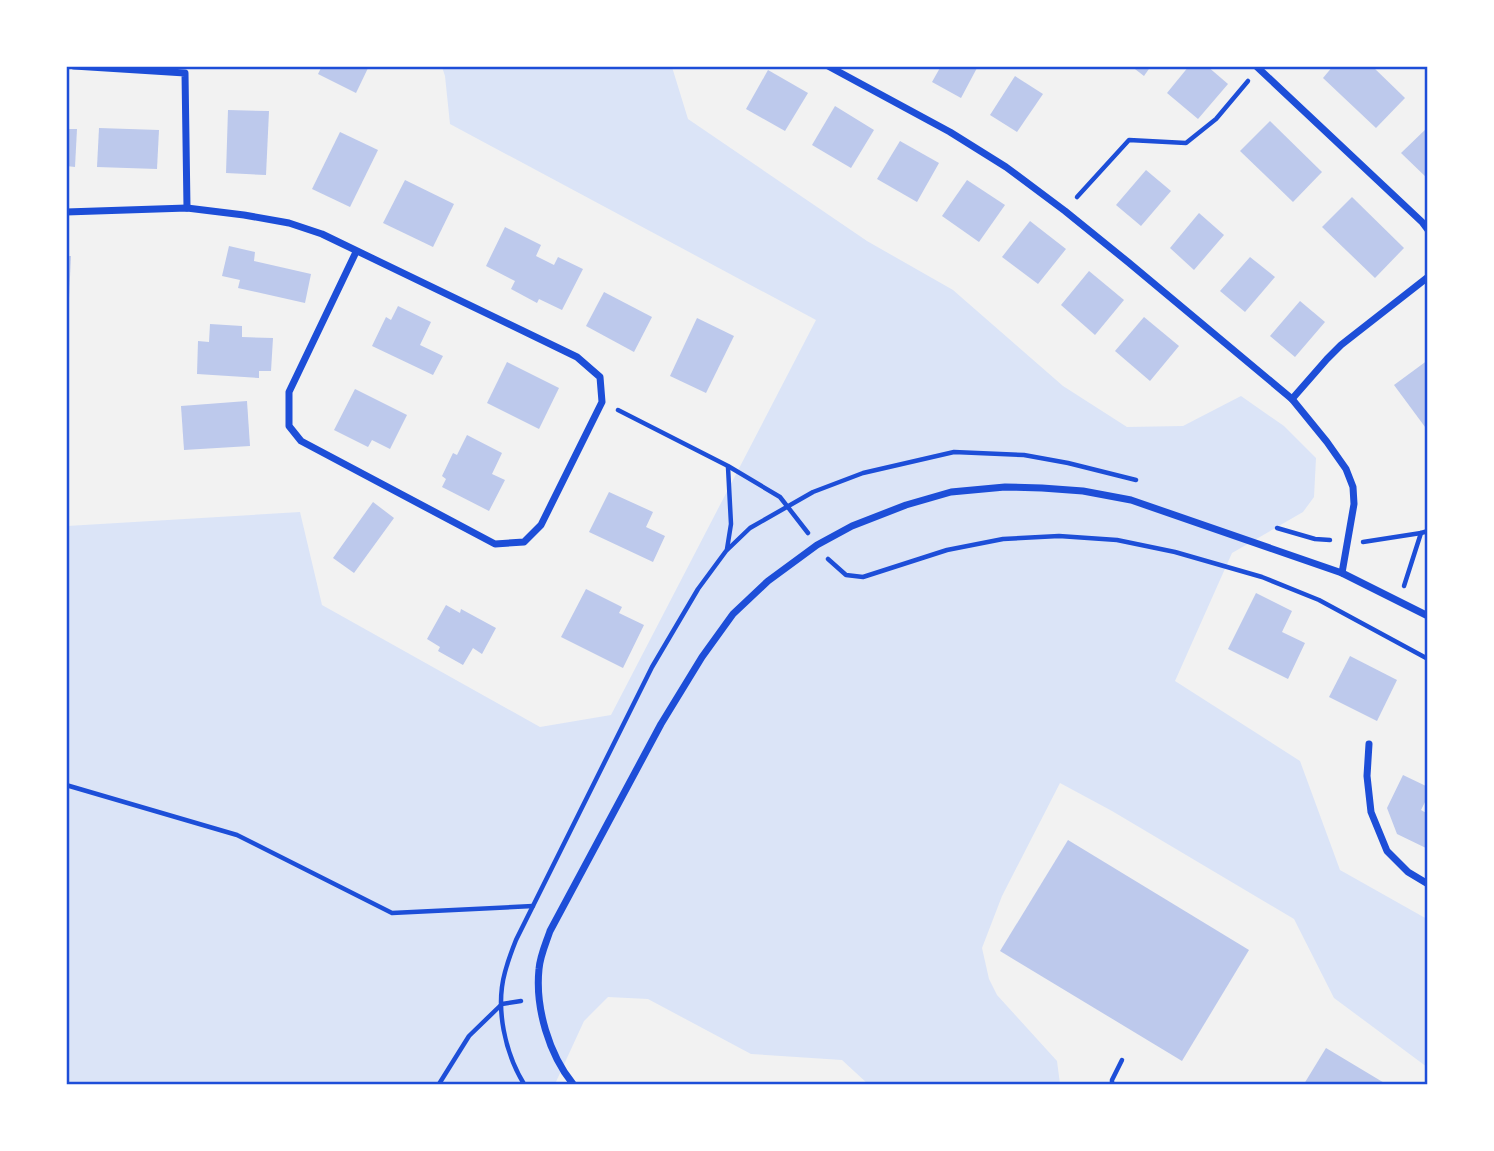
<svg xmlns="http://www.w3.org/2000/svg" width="1494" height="1151" font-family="'Open Sans',sans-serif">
<rect width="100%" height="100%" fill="#f2f2f2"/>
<polygon fill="#dbe4f7" points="442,67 672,67 688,119 867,241 953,290 1063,386 1127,427 1183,426 1241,396 1284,426 1316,458 1314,497 1303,512 1232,553 1175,681 1300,761 1340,870 1427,919 1427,1067 1334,998 1294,919 1112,811 1060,783 1002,896 982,948 989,979 997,995 1057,1061 1060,1084 868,1084 842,1060 751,1054 648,999 608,997 584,1021 555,1084 67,1084 67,526 300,512 322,605 540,727 611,715 816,320 450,124 445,76"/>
<g fill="#bdc9ec">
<polygon points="322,66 369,66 356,93 318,74"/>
<polygon points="941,66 978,66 961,98 932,82"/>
<polygon points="1131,66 1151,66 1144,76"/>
<polygon points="1189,66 1207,66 1228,84 1198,119 1167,93"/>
<polygon points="1333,66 1372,66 1405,98 1376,128 1323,78"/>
<polygon points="768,70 808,93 785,131 746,109"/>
<polygon points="1015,76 1043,94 1017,132 990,115"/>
<polygon points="835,106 874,130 851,168 812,145"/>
<polygon points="228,110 269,111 266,175 226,173"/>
<polygon points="1270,121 1322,172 1293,202 1240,151"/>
<polygon points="1428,127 1428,179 1401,153"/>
<polygon points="99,128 159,130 157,169 97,167"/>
<polygon points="66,129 77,129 75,167 66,166"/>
<polygon points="340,132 378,150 350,207 312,189"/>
<polygon points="900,141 939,163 917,202 877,179"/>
<polygon points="1146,170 1171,191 1141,226 1116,205"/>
<polygon points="405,180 454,204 433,247 383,223"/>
<polygon points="967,180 1005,205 979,242 942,216"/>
<polygon points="1352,197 1404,248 1375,278 1322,227"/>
<polygon points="1199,213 1224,235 1194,270 1170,248"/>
<polygon points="1030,221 1066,249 1038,284 1002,257"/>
<polygon points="505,227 541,245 536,256 554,265 558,257 583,269 562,310 539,299 537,303 511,289 515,281 486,266"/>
<polygon points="229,246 255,252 254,261 311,274 305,303 238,288 240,280 222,276"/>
<polygon points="66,256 71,256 69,298 66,298"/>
<polygon points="1250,257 1275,277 1245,312 1220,291"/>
<polygon points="1089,271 1124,300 1095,335 1061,305"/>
<polygon points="604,292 652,317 634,352 586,326"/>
<polygon points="1300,301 1325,322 1295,357 1270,336"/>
<polygon points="398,306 431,322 420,345 443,356 433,375 372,346 386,317 391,320"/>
<polygon points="1144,317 1179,346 1150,381 1115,351"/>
<polygon points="697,318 734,336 706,393 670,376"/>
<polygon points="210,324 242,326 242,337 273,338 271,371 259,371 259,378 197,374 198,341 209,342"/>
<polygon points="1428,360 1428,431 1394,385"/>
<polygon points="507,362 559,388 539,429 487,403"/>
<polygon points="355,389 407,415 390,449 372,440 368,447 334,430"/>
<polygon points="247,401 250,446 184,450 181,406"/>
<polygon points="467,435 502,453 492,474 505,480 489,511 442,487 446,479 442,476 453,453 457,455"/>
<polygon points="609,492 653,512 646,527 665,536 653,562 589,532"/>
<polygon points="373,502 394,518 354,573 333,558"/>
<polygon points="586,589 622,607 619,613 644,625 623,668 561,637"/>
<polygon points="1256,593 1292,611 1282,632 1305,643 1288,679 1228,649"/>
<polygon points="446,605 460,613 461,609 496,628 482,654 473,648 463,665 438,651 440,647 427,639"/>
<polygon points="1350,656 1397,680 1377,721 1329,697"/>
<polygon points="1403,775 1428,787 1428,796 1421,810 1428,814 1428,849 1397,834 1387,808"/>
<polygon points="1068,840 1249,950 1182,1061 1000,951"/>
<polygon points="1326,1048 1386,1084 1304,1084"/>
</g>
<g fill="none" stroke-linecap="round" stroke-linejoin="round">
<g stroke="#1d4ed8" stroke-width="4.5">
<polyline points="1077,197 1129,140 1186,143 1216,119 1248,81"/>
<polyline points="618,410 728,466 780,497 808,533"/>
<polyline points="1277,528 1315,539 1330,540"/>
<polyline points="1363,542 1421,533"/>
<polyline points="727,549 731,524 728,467"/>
<polyline points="828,559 846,575 863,577 947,550 1003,539 1059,536 1117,540 1175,552 1262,577 1319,600 1428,659"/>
<polyline points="1404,586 1421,533 1428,531"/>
<polyline points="66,785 237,835 392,913 533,906"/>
<polyline points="439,1084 469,1036 502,1004 521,1001"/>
<path d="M524,1084C505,1053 495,1008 505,972C508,961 512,950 516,940L652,667L698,589L726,551L750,528L813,492L863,473L954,452L1024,455L1068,463L1136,480"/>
<polyline points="1112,1084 1112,1080 1122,1060"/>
</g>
<g stroke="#1d4ed8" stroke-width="7">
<polyline points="74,66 185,73 187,208"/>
<polyline points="828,66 950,132 1006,167 1065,211 1128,262 1292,399 1327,442 1346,469 1353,487 1354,504 1342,573"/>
<polyline points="1256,66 1422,222 1428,230"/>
<polyline points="66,212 187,208 244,215 289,223 322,234 577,357 600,377 602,402 541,525 524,542 495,544 301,441 289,426 289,392 356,252"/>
<polyline points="1292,399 1327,359 1341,345 1428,277"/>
<polyline points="1369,744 1367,776 1371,812 1387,851 1408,872 1428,884"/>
<path d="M573,1084C549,1054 535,1008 539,969C540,956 546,943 550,931L661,724L702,657L733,614L768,581L817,545L852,526L906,505L951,492L1005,487L1042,488L1083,491L1131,500L1342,573L1428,616"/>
</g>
</g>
<rect width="1494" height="1151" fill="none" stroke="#ffffff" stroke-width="136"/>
<rect x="68" y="68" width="1358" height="1015" fill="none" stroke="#1d4ed8" stroke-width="2.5"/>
</svg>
